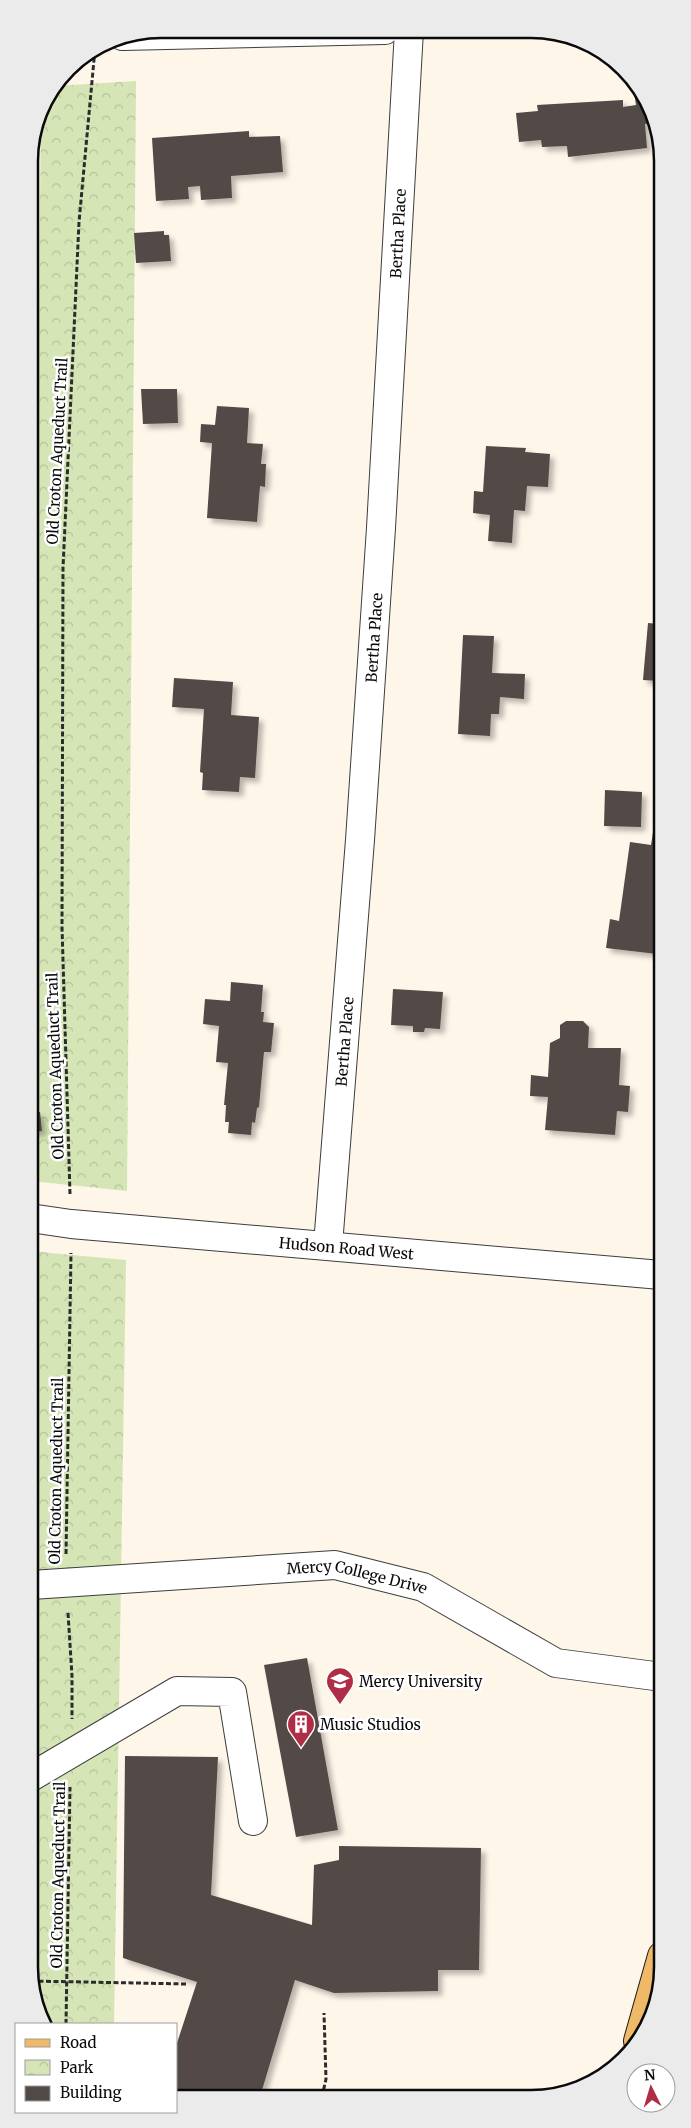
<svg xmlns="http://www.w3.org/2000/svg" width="691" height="2128" font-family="Merriweather,serif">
<defs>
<pattern id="park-crowns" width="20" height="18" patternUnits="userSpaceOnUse" patternTransform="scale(1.25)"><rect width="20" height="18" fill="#d5e5b6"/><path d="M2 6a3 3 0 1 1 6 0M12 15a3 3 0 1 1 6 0" fill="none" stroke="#b6c39b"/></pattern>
<filter id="shadow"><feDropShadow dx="4.5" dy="4.5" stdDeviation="2.5" flood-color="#0004"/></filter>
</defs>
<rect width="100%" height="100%" fill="#fef6e9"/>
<g fill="url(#park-crowns)">
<polygon points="136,81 127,1191 31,1181 41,106 55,86"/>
<polygon points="30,1251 126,1260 114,2024 48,2024 31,1993"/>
</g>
<g fill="#524a47" filter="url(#shadow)">
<polygon points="634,92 637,92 653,123 645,124 647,148 568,157 567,146 542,147 541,140 519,142 516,113 538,111 537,105 623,100 623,107 636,105"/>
<polygon points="249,131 249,137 280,136 283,172 231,176 232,198 201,200 200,186 188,187 189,199 156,201 152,138"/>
<polygon points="164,231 164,235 169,235 171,261 136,263 134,233"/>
<polygon points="141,389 177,389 178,423 143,424"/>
<polygon points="217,406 249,408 247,443 263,444 261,464 266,464 265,487 260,486 257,522 207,518 212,443 200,442 201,424 215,425"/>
<polygon points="486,446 526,448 525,452 550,454 548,487 527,486 525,511 514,510 512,543 488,541 490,515 473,513 474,491 483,492"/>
<polygon points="648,623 660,624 660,681 643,680"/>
<polygon points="463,635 494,636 492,673 525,674 524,699 500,697 499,714 491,714 490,736 458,734"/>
<polygon points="174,678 233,682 231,715 259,717 255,778 240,777 239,792 202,790 203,773 200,772 204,709 172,707"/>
<polygon points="605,790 642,792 641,827 604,826"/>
<polygon points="655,819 661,820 661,930 657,954 606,948 610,919 619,921 630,842 651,845"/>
<polygon points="231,982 263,985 261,1012 264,1012 263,1022 274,1023 271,1052 264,1052 259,1107 257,1108 255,1123 252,1122 251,1135 228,1133 229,1122 225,1122 226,1105 224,1105 228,1063 216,1062 219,1026 203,1024 205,999 230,1001"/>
<polygon points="393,989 443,992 440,1029 425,1028 424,1032 413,1032 413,1026 391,1025"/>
<polygon points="566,1021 583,1021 589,1027 588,1048 621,1048 619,1085 630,1086 628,1112 617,1111 615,1135 545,1130 548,1097 530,1096 531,1075 548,1077 550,1043 560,1038 560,1025"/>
<polygon points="40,1112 42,1131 30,1132 30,1113"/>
<polygon points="307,1658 338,1830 296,1837 264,1665"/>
<polygon points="125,1756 218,1757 211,1895 312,1925 314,1865 339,1860 339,1846 481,1848 479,1970 438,1970 438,1991 334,1993 295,1980 260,2097 176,2097 176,2046 197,1982 123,1958"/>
</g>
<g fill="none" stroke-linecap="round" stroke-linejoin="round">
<g stroke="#3d3d3d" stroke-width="30">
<g id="minor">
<polyline points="122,36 385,30"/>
<path id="s1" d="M30,1218L71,1224L661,1275"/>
<path id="s2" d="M328,1245L360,840L381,528L409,30"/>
<path id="s3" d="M31,1585L335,1565L423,1587L556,1663L662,1677"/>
<polyline points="31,1777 177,1691 232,1692 253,1821"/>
</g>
</g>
<g stroke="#1b1b1b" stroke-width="30">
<polyline id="major" points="638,2041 662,1956"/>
</g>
<g stroke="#2c2c2c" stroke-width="3" stroke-dasharray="5 2.5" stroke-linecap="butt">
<polyline points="70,1194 62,927 63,568 79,222 95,49"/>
<polyline points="66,1554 71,1253"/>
<polyline points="68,1613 72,1676 72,1719"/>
<polyline points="31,1981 187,1984"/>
<polyline points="66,2024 70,1787"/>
<polyline points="322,2097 326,2079 324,2013"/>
</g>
<use href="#minor" stroke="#fff" stroke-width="28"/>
<use href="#major" stroke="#efb967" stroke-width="28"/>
</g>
<defs>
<g id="university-pin" transform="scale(1.4375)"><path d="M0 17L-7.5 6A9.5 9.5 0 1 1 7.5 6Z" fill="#af2d47" stroke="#fff"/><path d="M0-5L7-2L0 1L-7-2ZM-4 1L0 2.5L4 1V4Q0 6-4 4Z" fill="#fff"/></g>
<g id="building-pin" transform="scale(1.4375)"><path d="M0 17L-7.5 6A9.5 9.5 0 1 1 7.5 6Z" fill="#af2d47" stroke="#fff"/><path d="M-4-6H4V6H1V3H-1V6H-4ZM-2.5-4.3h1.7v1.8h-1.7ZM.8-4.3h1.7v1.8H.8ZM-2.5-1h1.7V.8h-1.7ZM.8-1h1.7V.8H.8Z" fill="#fff"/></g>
</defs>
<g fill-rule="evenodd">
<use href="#university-pin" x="340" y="1681"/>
<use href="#building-pin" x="301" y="1724"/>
</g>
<g text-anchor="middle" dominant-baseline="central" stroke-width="5" stroke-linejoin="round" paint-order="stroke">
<g font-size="15" fill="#0a0a0a" stroke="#fff">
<text stroke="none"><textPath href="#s2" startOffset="1014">Bertha Place</textPath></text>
<text transform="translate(57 451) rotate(-87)">Old Croton Aqueduct Trail</text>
<text stroke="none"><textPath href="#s2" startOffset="609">Bertha Place</textPath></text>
<text stroke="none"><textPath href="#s2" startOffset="204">Bertha Place</textPath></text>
<text transform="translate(55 1066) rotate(-92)">Old Croton Aqueduct Trail</text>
<text stroke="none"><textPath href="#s1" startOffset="318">Hudson Road West</textPath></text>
<text transform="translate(56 1471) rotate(-89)">Old Croton Aqueduct Trail</text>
<text stroke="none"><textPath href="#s3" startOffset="328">Mercy College Drive</textPath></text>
<text transform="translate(58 1875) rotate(-89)">Old Croton Aqueduct Trail</text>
</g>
<g font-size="15" fill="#0a0a0a" stroke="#fff" text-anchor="start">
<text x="359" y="1681">Mercy University</text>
<text x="320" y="1724">Music Studios</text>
</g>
</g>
<path d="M0 0H691V2128H0ZM161 38H531A123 123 0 0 1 654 161V1967A123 123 0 0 1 531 2090H161A123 123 0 0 1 38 1967V161A123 123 0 0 1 161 38Z" fill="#ebebeb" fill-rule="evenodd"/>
<path fill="none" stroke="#0a0a0a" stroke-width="2.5" d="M161 38H531A123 123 0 0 1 654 161V1967A123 123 0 0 1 531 2090H161A123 123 0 0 1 38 1967V161A123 123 0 0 1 161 38Z"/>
<rect x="15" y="2023" width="162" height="90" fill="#ffffff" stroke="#9d9d9d"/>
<rect x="25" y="2039" width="25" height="8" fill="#efb967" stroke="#9d9d9d"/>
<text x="60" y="2048" font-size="15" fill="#0a0a0a">Road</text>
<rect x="25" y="2060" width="25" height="15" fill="url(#park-crowns)" stroke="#9d9d9d"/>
<text x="60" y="2073" font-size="15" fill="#0a0a0a">Park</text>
<rect x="25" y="2086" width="25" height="15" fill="#524a47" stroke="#9d9d9d"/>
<text x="60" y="2098" font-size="15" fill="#0a0a0a">Building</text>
<g transform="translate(651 2088) rotate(355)"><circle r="24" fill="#ffffff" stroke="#9d9d9d"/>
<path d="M0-4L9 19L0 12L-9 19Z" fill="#af2d47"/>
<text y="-8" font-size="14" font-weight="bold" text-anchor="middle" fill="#0a0a0a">N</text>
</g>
</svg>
